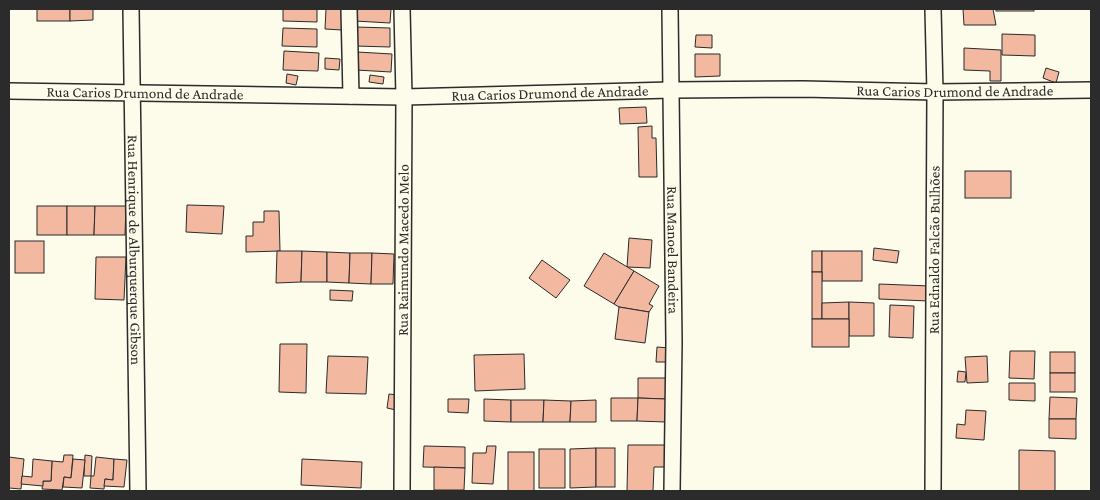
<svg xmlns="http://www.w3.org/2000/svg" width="1100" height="500" font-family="'Crimson Pro',serif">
<rect width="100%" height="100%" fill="#fdfbea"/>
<g fill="#f2b8a0" stroke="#2b2b2b">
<rect x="37" y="9" width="33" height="12"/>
<polygon points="70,9 93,9 93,20 70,21"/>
<polygon points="283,9 317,9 317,22 283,21"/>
<polygon points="326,9 343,9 342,30 325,29"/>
<polygon points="356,9 391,9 390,23 355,21"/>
<polygon points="963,9 993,9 996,25 964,25"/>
<rect x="996" y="9" width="38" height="2"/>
<polygon points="356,27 390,28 390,47 355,46"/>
<polygon points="283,28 317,29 317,47 282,46"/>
<polygon points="1002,34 1035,35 1035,56 1002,55"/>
<polygon points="696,35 712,35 712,48 695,47"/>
<polygon points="964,48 1001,50 1001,81 990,81 990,71 964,70"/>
<polygon points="284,51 319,53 318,71 283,70"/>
<polygon points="357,52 392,54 391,72 356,70"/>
<polygon points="695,54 720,54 720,76 695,77"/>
<polygon points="325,58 340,59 339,70 325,69"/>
<polygon points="1046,68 1059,72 1056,83 1043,78"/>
<polygon points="287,74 298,76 296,85 286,83"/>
<polygon points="370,75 384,77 383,84 369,82"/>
<polygon points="646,107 647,123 620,124 619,108"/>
<polygon points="652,126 652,138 656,138 657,177 639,177 638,127"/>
<rect x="965" y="171" width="46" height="27"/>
<polygon points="187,205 224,206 222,234 186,232"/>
<rect x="37" y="206" width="30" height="29"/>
<polygon points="67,206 95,206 94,235 67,235"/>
<polygon points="95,206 126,206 125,235 94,235"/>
<polygon points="264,211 279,211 280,251 246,252 246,236 253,236 253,222 264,222"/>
<polygon points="629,238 652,240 650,268 627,267"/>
<rect x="15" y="241" width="29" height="32"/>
<polygon points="874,248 899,251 897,263 873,260"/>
<polygon points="277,251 302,251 301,282 276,283"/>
<polygon points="302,251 327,252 327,282 301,282"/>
<rect x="812" y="251" width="10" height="21"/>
<rect x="822" y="251" width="40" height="30"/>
<polygon points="327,252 350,253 349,283 327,282"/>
<polygon points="350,253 372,253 371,284 349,283"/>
<polygon points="372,253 394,254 393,284 371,284"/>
<polygon points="604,253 634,271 614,304 584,286"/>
<polygon points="96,257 126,257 124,300 95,299"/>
<polygon points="542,260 570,280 556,298 529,278"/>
<polygon points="634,271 659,286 649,304 653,306 649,312 619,307 614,304"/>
<rect x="812" y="272" width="10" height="47"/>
<polygon points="879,284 930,286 929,301 879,299"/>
<polygon points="330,290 353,291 352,301 330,300"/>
<polygon points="849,302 849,319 822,319 822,303"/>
<polygon points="849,302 874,303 874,336 849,336"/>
<polygon points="890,305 914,306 913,338 889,337"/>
<polygon points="619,307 649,312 645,343 615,339"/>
<rect x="812" y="319" width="37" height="28"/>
<polygon points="280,344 307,344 306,393 279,392"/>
<polygon points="657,347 669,348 668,362 656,362"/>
<polygon points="1010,351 1035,351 1034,379 1009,378"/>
<rect x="1050" y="352" width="25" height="21"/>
<polygon points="524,354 525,389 475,391 474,355"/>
<polygon points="328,356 368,357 366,394 326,393"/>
<polygon points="987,356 988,382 967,383 965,357"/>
<polygon points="958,371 966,372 965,382 957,382"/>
<rect x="1050" y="373" width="25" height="19"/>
<polygon points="638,378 667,378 666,399 638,398"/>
<polygon points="1009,383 1035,383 1035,401 1009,400"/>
<polygon points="389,394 398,395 396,410 387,408"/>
<polygon points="1050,397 1077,398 1076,419 1049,419"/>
<polygon points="611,398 638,398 637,421 611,421"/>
<polygon points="638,398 666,399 666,422 637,421"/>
<polygon points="448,399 469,399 468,413 448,412"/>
<polygon points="484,399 511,400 511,422 484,421"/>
<polygon points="511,400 544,400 543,422 511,422"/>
<polygon points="544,400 571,401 570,422 543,422"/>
<polygon points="596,400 596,422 570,422 571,401"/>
<polygon points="966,410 986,411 984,440 956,438 957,424 965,425"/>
<polygon points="1049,419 1076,419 1076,439 1049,438"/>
<polygon points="628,445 668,445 668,467 654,467 653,491 627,491"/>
<polygon points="424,446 465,447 465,468 423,467"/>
<polygon points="487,446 496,446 493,484 472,483 473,453 486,453"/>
<polygon points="596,448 596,487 570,488 570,449"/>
<rect x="596" y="448" width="19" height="39"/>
<rect x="539" y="449" width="26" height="39"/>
<polygon points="1019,450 1055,451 1055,491 1019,491"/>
<rect x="508" y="452" width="26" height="39"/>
<polygon points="64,455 73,455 71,478 64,477 62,490 42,489 43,481 51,481 52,461 63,462"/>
<polygon points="85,455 92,456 91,476 84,476"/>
<polygon points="9,457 24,459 21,489 9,488"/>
<polygon points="96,457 114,459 113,480 105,479 104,489 90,488 91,476 94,476"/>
<polygon points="33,459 52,461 51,481 43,481 43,486 21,484 22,476 32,477"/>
<polygon points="73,459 85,460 82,488 63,487 64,477 71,478"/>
<polygon points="114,459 127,460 124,487 104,486 105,479 113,480"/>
<polygon points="302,459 362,462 361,488 301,485"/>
<polygon points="434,467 465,468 464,490 434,490"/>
</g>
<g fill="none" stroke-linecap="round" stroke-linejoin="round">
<g stroke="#2b2b2b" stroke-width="18">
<g id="minor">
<path id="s1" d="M131,9L138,491"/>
<polyline points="349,9 351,96"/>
<path id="s2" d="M670,9L674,342L672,491"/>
<path id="s3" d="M9,91L404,97L671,90L803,89L935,92L1091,90"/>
<path id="s4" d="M402,491L404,97L402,9"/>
<path id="s5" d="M933,491L935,92L933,9"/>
</g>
</g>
<use href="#minor" stroke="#fdfbea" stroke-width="15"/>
</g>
<g text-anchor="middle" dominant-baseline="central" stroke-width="4" stroke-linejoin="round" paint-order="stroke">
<g font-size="15" fill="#2b2b2b" stroke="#fdfbea">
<text stroke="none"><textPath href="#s3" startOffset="946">Rua Carios Drumond de Andrade</textPath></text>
<text stroke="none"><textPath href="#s3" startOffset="136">Rua Carios Drumond de Andrade</textPath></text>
<text stroke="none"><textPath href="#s3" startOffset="541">Rua Carios Drumond de Andrade</textPath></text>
<text stroke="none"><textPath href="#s1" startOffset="241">Rua Henrique de Alburquerque Gibson</textPath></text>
<text stroke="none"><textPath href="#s4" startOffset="241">Rua Raimundo Macedo Melo</textPath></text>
<text stroke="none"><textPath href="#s2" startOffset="241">Rua Manoel Bandeira</textPath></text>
<text stroke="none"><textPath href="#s5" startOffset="241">Rua Ednaldo Falcão Bulhões</textPath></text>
</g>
</g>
<rect width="1100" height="500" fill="none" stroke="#2b2b2b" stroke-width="20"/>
</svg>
